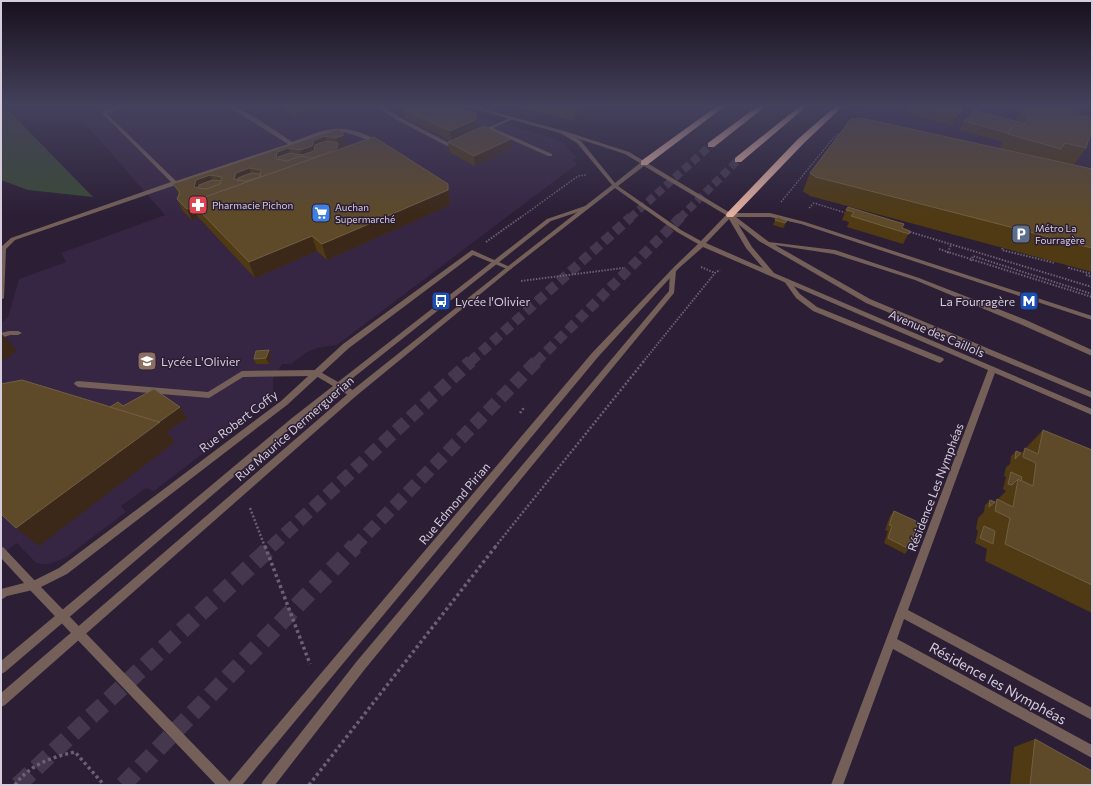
<svg xmlns="http://www.w3.org/2000/svg" width="1093" height="786" font-family="Commissioner,sans-serif">
<rect width="100%" height="100%" fill="#2b1e35"/>
<g fill="#362643">
<polygon points="102,106 437,106 543,135 562,142 577,158 573,160 577,164 337,345 317,348 307,352 291,364 282,364 273,379 273,387 275,398 154,491 146,488 121,506 126,512 65,558 49,564 41,564 35,562 17,543 1,555 1,323 8,317 19,279 66,262 61,253 165,215 76,113"/>
<polygon points="865,106 1092,106 1092,186 848,129"/>
</g>
<polygon fill="#3a4935" points="7,109 93,197 28,190 1,180 1,110"/>
<g fill="none" stroke-linecap="round" stroke-linejoin="round">
<g stroke="#45384e" stroke-width="8" stroke-dasharray="8 4" stroke-linecap="butt">
<polyline points="630,218 711,145"/>
<polyline points="680,218 738,160"/>
</g>
<g stroke="#45384e" stroke-width="10" stroke-dasharray="10 5" stroke-linecap="butt">
<polyline points="470,362 631,217"/>
<polyline points="536,362 681,217"/>
</g>
<g stroke="#45384e" stroke-width="13" stroke-dasharray="13 6" stroke-linecap="butt">
<polyline points="271,547 471,361"/>
<polyline points="354,547 537,361"/>
</g>
<g stroke="#45384e" stroke-width="17" stroke-dasharray="17 8" stroke-linecap="butt">
<polyline points="18,785 272,546"/>
<polyline points="123,785 355,546"/>
</g>
<g stroke="#6b6074" stroke-width="1.5" stroke-dasharray="1.5 1.5" stroke-linecap="butt">
<polyline points="781,202 836,135 844,132"/>
<polyline points="809,208 814,203 846,213"/>
<polyline points="520,218 578,176 586,175"/>
</g>
<g stroke="#6b6074" stroke-width="2" stroke-dasharray="1.5 1.5" stroke-linecap="butt">
<polyline points="907,231 1092,287"/>
<polyline points="486,242 521,217"/>
<polyline points="1003,245 1002,250 1055,263"/>
<polyline points="939,249 948,252 951,245"/>
<polyline points="947,253 948,252 1092,297"/>
<polyline points="971,261 973,256 1092,294"/>
<polyline points="1069,264 1069,268 1092,274"/>
<polyline points="701,267 715,273"/>
<polyline points="1086,275 1092,277"/>
<polyline points="521,281 623,268"/>
<polyline points="643,362 715,273 720,270"/>
</g>
<g stroke="#6b6074" stroke-width="2.5" stroke-dasharray="2 2" stroke-linecap="butt">
<polyline points="520,413 523,409 526,410"/>
<polyline points="250,508 265,547"/>
<polyline points="495,547 644,361"/>
</g>
<g stroke="#6b6074" stroke-width="3.5" stroke-dasharray="3 3" stroke-linecap="butt">
<polyline points="265,546 310,664"/>
<path d="M15,785C29,765 52,757 75,752L104,785"/>
<polyline points="309,785 496,546"/>
</g>
<g fill="#746059" fill-rule="evenodd">
<path d="M119,106H127L106,113L176,181L288,144L227,106C242,106 278,133 292,142C304,138 323,129 334,129C349,127 369,134 381,144L376,145C362,137 350,132 333,131L15,240L6,249L4,298L1,300V247L11,238L171,182L101,112Z"/>
<polygon points="376,106 381,106 401,118 449,143 458,140 460,141 451,146 447,146 397,120"/>
<polygon points="399,106 406,106 416,110 414,111"/>
<polygon points="512,117 516,118 493,128 552,154 552,156 548,156 489,130 480,133 478,132"/>
<polygon points="585,206 588,208 587,209 551,221 344,385 356,392 357,394 356,396 350,396 339,390 298,422 5,672 1,674 1,661 292,418 333,386 316,376 243,377 209,398 78,387 74,384 75,382 78,381 208,392 242,371 317,370 338,382 547,219"/>
<polygon points="730,213 770,213 805,222 1092,316 1092,320 801,224 770,217 736,217 769,242 835,250 919,278 1026,320 1092,350 1092,356 1020,324 915,280 834,254 775,245 870,299 1092,392 1092,398 866,303 759,241 728,216 727,215"/>
<polygon points="673,269 676,271 674,293 365,669 275,785 261,785 263,781 357,661 669,291 670,271"/>
<polygon points="787,279 789,280 800,294 817,307 943,358 944,360 940,363 937,362 813,311 796,298 784,281"/>
<polygon points="9,331 18,331 22,333 18,335 10,335 1,338 1,333"/>
<polygon points="1,546 4,548 37,583 38,586 37,589 7,596 1,600 1,589 24,583 1,558"/>
</g>
<g fill="#746059" fill-rule="evenodd">
<polygon points="472,250 512,268 511,269 507,269 473,255 349,348 287,405 67,574 41,587 229,781 231,785 216,785 29,589 28,586 29,583 59,568 281,401 343,344"/>
<polygon points="992,367 996,370 908,610 1092,708 1092,720 904,619 897,639 1092,745 1092,758 893,649 843,785 831,785 988,370"/>
</g>
<path fill="#746059" fill-rule="evenodd" d="M464,106H472L564,131L629,152L732,214L752,247L774,273L1092,409V415L703,247L679,268L598,357L242,785H228L230,781L592,353L675,266L698,244L677,232L615,188L511,269L356,396L5,705L1,707V693L350,392L507,267L612,185L577,143L560,133ZM576,138L625,154L640,163L615,183L581,141ZM644,166L726,215L701,241L681,230L618,186ZM729,219L746,248L763,268L706,243Z"/>
<g fill="#e4b1a1" fill-rule="evenodd">
<polygon points="717,106 725,106 647,165 641,165 641,161"/>
<polygon points="758,106 766,106 714,147 708,147 708,143"/>
<polygon points="800,106 807,106 741,162 735,162 735,158"/>
<polygon points="836,106 843,106 804,143 733,217 727,217 726,215 727,213 798,139"/>
</g>
</g>
<g fill="#4f3a13">
<polygon points="283,106 317,106 318,109 297,117 284,111"/>
<polygon points="513,106 594,106 574,121"/>
<polygon points="910,106 960,106 960,117 952,126 907,113"/>
<polygon points="1024,106 1076,114 1086,148 1074,165 1092,169 1092,272 810,196 803,191 810,173 1000,148 1003,142 959,130 964,121 1015,121"/>
<polygon points="403,109 477,123 476,129 512,148 475,166 449,152 448,142 451,141 405,118"/>
<polygon points="339,129 347,145 339,148 339,149 448,184 450,205 327,260 317,251 255,278 198,217 192,220 182,210 177,199 179,195 173,184"/>
<polygon points="846,210 902,228 910,231 903,244 847,227 849,222 842,220"/>
<polygon points="775,220 787,221 785,226 783,228 773,225"/>
<polygon points="269,350 271,356 269,364 256,364 254,359"/>
<polygon points="1043,430 1092,450 1092,613 985,561 987,549 975,543 978,531 976,529 978,518 984,512 985,505 990,500 995,502 997,499 998,500 999,498 1006,491 1003,489 1006,477 1004,476 1006,467 1010,464 1011,456 1016,451 1021,453"/>
<polygon points="894,511 909,549 905,554 884,543 888,531 885,530 890,516"/>
<polygon points="1035,739 1092,785 1010,785 1014,747"/>
</g>
<g fill="#3b2818">
<polygon points="312,106 317,106 318,109 297,117 295,112"/>
<polygon points="575,106 594,106 574,121"/>
<polygon points="964,108 960,117 952,126 956,116"/>
<polygon points="476,113 477,123 476,130 451,141 450,131"/>
<polygon points="344,135 347,145 339,148 336,138"/>
<polygon points="325,136 327,146 303,160 300,150 314,140"/>
<polygon points="511,139 512,148 475,166 474,156"/>
<polygon points="338,143 339,148 339,154 248,186 327,153"/>
<polygon points="288,148 292,158 280,162 276,159 277,152"/>
<polygon points="249,168 253,178 240,183 234,179 236,173"/>
<polygon points="210,175 215,185 201,190 194,187 196,180"/>
<polygon points="448,184 450,205 327,260 322,244"/>
<polygon points="193,207 198,217 192,220 187,209"/>
<polygon points="787,221 785,226 783,228 785,223"/>
<polygon points="312,236 317,251 255,278 249,262"/>
<polygon points="1,333 17,351 1,362"/>
<polygon points="269,350 271,356 269,364 266,358"/>
<polygon points="180,407 187,418 167,432 175,442 39,546 16,528 152,427"/>
</g>
<g fill="#5e4a29" stroke="#705f45" fill-rule="evenodd">
<polygon points="283,106 312,106 295,112"/>
<polygon points="410,106 445,106 476,113 475,120 450,131 403,109"/>
<polygon points="919,106 958,106 964,108 956,116"/>
<polygon points="1024,106 1081,106 1076,114 1092,118 1092,129 1086,148 1065,143 1061,149 1008,134 1012,126 1014,127 1015,125 1023,127 1029,116 1022,114 1026,109 1023,108"/>
<polygon points="974,110 1025,124 1023,127 1015,125 1014,127 1012,126 1008,133 964,121"/>
<polygon points="861,118 1092,169 1092,248 816,177 810,173 851,119"/>
<polygon points="484,126 511,139 474,156 448,142"/>
<path d="M339,129L344,135L336,138L325,136L314,140L312,146L300,150L288,148L277,152L276,159L287,161L300,156L312,158L324,154H325L191,202L193,207L187,209L177,199L180,192L173,184ZM249,168L261,170L260,177L246,181L234,179L236,173ZM210,175L222,177L220,184L206,189L194,187L196,180Z"/>
<polygon points="374,137 448,184 448,190 322,244 312,236 249,262 191,202"/>
<polygon points="326,141 338,143 337,148 327,153 327,154 324,154 312,158 300,156 287,161 278,159 278,157 290,153 302,155 314,151 315,145"/>
<polygon points="251,173 260,174 260,177 246,181 237,180 238,178"/>
<polygon points="212,180 221,181 220,184 206,189 198,188 199,185"/>
<polygon points="848,207 904,224 902,228 910,231 909,234 851,216 854,212 846,210"/>
<polygon points="777,217 787,221 785,223 775,220"/>
<polygon points="269,350 266,358 254,359 256,351"/>
<polygon points="22,380 160,422 16,528 1,514 1,384"/>
<polygon points="154,389 180,407 159,422 110,407 118,402 123,406"/>
<polygon points="1043,430 1092,450 1092,585 1005,544 1010,518 995,511 997,499 1013,507 1018,479 1033,486 1036,463 1023,457 1025,448 1038,454"/>
<polygon points="1016,451 1021,453 1015,459"/>
<polygon points="1011,472 1022,477 1021,481 1018,479 1012,485 1008,484"/>
<polygon points="990,500 995,502 989,507"/>
<polygon points="894,511 918,522 909,549 888,538 892,526 889,525"/>
<polygon points="984,526 995,531 993,544 980,538"/>
<polygon points="1035,739 1092,771 1092,785 1030,785"/>
</g>
<linearGradient id="sky" x2="0" y2="1"><stop stop-color="#18101d"/><stop offset="0.49" stop-color="#44415c"/><stop offset="1" stop-color="#44415c" stop-opacity="0"/></linearGradient>
<rect width="1093" height="216" fill="url(#sky)"/>
<defs>
<g id="pharmacy-square" transform="scale(1)"><rect x="-9" y="-9" width="18" height="18" rx="4" fill="#e0444e" stroke="#2b1e35"/><path d="M-2-6h4v4h4v4h-4v4h-4v-4h-4v-4h4Z" fill="#fff"/></g>
<g id="supermarket-square" transform="scale(1)"><rect x="-9" y="-9" width="18" height="18" rx="4" fill="#3f7fe0" stroke="#2b1e35"/><path d="M-6-5.5h2.5l.6 2H6L4.5 2H-2.5L-4.4-4H-6ZM-1.5 3.2a1.3 1.3 0 1 0 .1 0ZM3 3.2a1.3 1.3 0 1 0 .1 0Z" fill="#fff"/></g>
<g id="parking-square" transform="scale(1)"><rect x="-9" y="-9" width="18" height="18" rx="4" fill="#5c6f8a" stroke="#2b1e35"/><path d="M-3.5-5.5H1a3.5 3.5 0 0 1 0 7H-1V5.5H-3.5ZM-1-3.4V-.6H.8a1.4 1.4 0 0 0 0-2.8Z" fill="#fff"/></g>
<g id="bus-square" transform="scale(1)"><rect x="-9" y="-9" width="18" height="18" rx="4" fill="#1a4fb4" stroke="#2b1e35"/><path d="M-5-6H5V4H4V6H2V4H-2V6H-4V4H-5ZM-3.5-4V0h7V-4ZM-3.5 1.2v1.5H-2V1.2ZM2 1.2v1.5H3.5V1.2Z" fill="#fff"/></g>
<g id="metro-square" transform="scale(1)"><rect x="-9" y="-9" width="18" height="18" rx="4" fill="#1a4fb4" stroke="#2b1e35"/><path d="M-5.5 5V-5H-3L0 0L3-5H5.5V5H3V-.5L0 4L-3-.5V5Z" fill="#fff"/></g>
<g id="school-square" transform="scale(1)"><rect x="-9" y="-9" width="18" height="18" rx="4" fill="#8d6e63" stroke="#2b1e35"/><path d="M0-5L7-2L0 1L-7-2ZM-4 1L0 2.5L4 1V4Q0 6-4 4Z" fill="#fff"/></g>
</defs>
<g fill-rule="evenodd">
<use href="#pharmacy-square" x="198" y="205"/>
<use href="#supermarket-square" x="321" y="213"/>
<use href="#parking-square" x="1021" y="234"/>
<use href="#bus-square" x="441" y="301"/>
<use href="#metro-square" x="1029" y="301"/>
<use href="#school-square" x="147" y="361"/>
</g>
<g text-anchor="middle" dominant-baseline="central" stroke-width="3" stroke-linejoin="round" paint-order="stroke">
<g font-size="10" fill="#d6cedd" stroke="#2b1e35" text-anchor="start">
<text x="212" y="205">Pharmacie Pichon</text>
<text x="335" y="207">Auchan<tspan x="335" dy="12">Supermarché</tspan></text>
<text x="1035" y="228">Métro La<tspan x="1035" dy="12">Fourragère</tspan></text>
</g>
<g font-size="12" fill="#d6cedd" stroke="#2b1e35" text-anchor="start">
<text x="455" y="301">Lycée l'Olivier</text>
<text x="1015" y="301" text-anchor="end">La Fourragère</text>
<text x="161" y="361">Lycée L'Olivier</text>
</g>
<g font-size="12" fill="#d6cedd" stroke="#2b1e35">
<text transform="translate(937 333) rotate(23)">Avenue des Caillols</text>
<text transform="translate(238 421) rotate(-37)">Rue Robert Coffy</text>
<text transform="translate(294 428) rotate(-41)">Rue Maurice Dermerguerian</text>
<text transform="translate(935 487) rotate(-69)">Résidence Les Nymphéas</text>
<text transform="translate(454 503) rotate(-50)">Rue Edmond Pirian</text>
</g>
<g font-size="14" fill="#d6cedd" stroke="#2b1e35">
<text transform="translate(998 683) rotate(29)">Résidence les Nymphéas</text>
</g>
</g>
<rect width="1093" height="786" fill="none" stroke="#d6cedd" stroke-width="4"/>
</svg>
